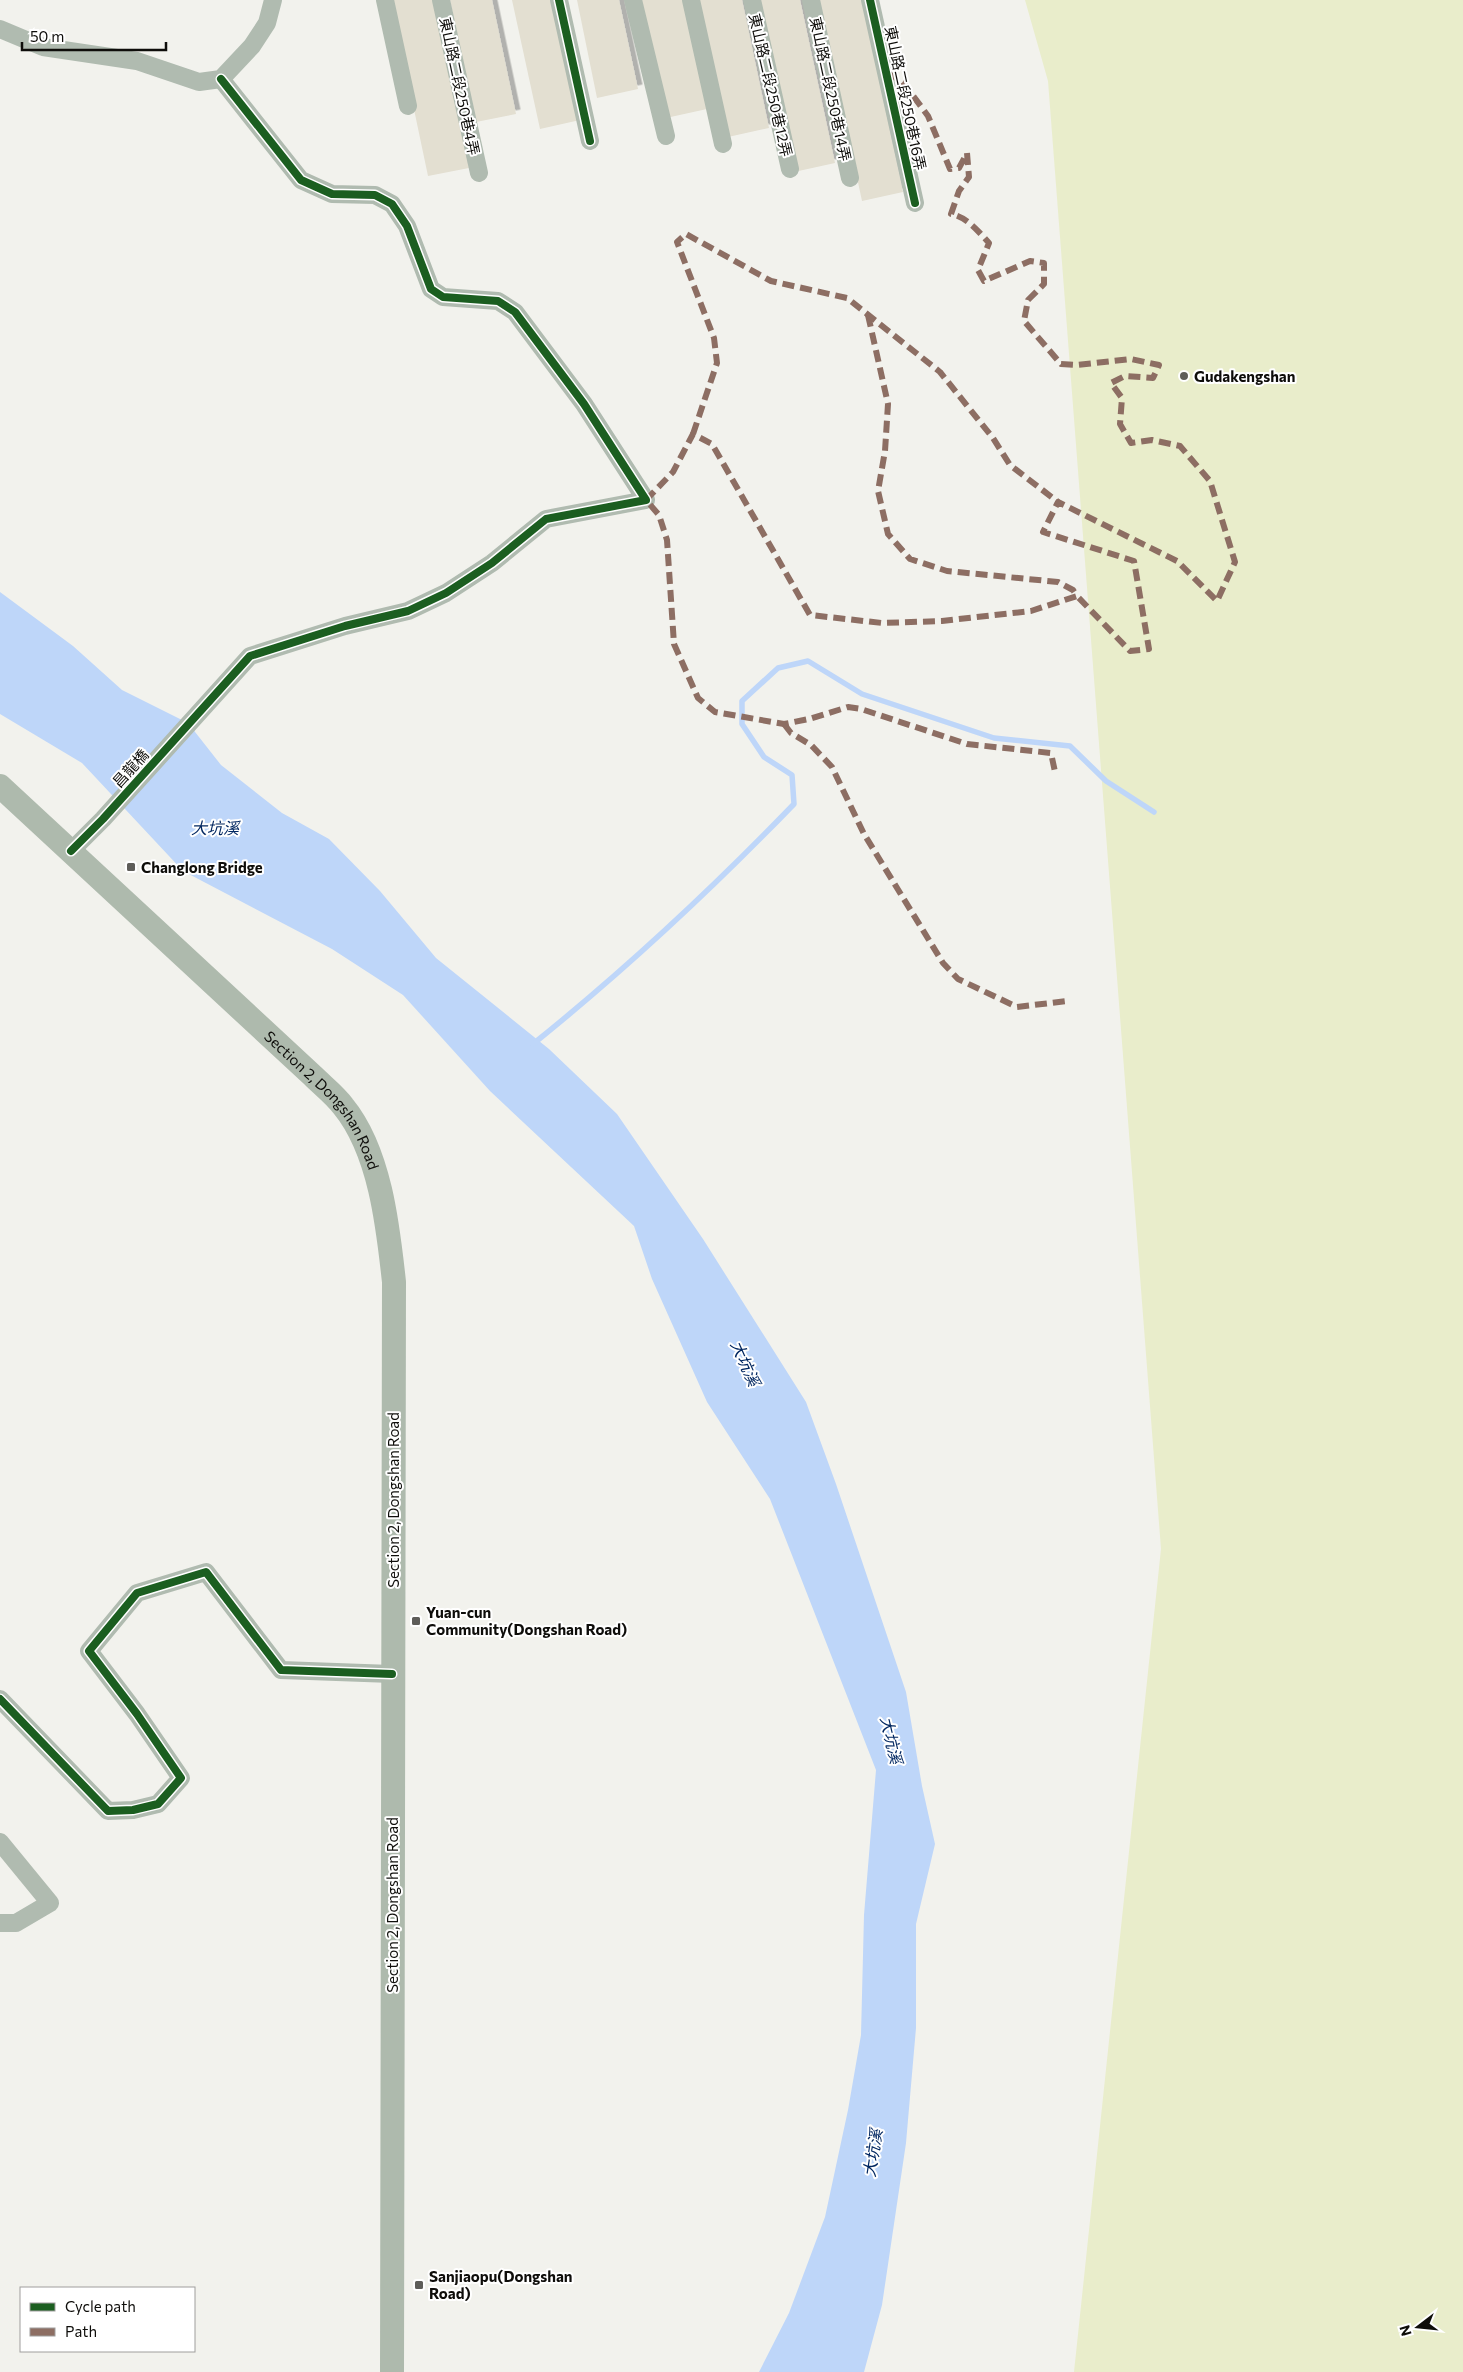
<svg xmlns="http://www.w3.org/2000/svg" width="1463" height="2372" font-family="Commissioner,'Noto Sans TC',sans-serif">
<defs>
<filter id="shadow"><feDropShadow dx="4.5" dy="-4.5" stdDeviation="0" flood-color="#0004"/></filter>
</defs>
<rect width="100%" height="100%" fill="#f2f2ed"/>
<polygon fill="#e9edcb" points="1025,0 1463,0 1463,2372 1074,2372 1161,1549 1048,81"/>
<polygon fill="#bed6f9" points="0,592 73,646 122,690 188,723 221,765 282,813 329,839 380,891 436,958 549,1049 617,1114 703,1239 806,1402 836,1484 906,1692 922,1786 935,1844 916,1924 916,2028 906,2143 882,2305 864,2372 759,2372 789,2313 825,2217 848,2110 861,2035 864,1915 876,1770 770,1499 707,1402 652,1279 634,1226 490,1091 403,995 332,949 183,871 82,763 0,714"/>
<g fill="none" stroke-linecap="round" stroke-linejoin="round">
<path stroke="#bed6f9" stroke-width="5.5" d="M533,1044C625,970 712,889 794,804L792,775L764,757L742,724V701L778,668L808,661L862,694L994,738L1070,746L1106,781L1154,812"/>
</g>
<g fill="#e3dfd1" filter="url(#shadow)">
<polygon points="391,0 433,0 469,168 428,176"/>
<polygon points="450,0 492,0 516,114 476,122"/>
<polygon points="512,0 555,0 580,120 540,129"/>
<polygon points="577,0 619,0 638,89 597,98"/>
<polygon points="641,0 684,0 707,109 666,118"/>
<polygon points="699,0 742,0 769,128 728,137"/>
<polygon points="758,0 800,0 835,163 794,172"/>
<polygon points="819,0 862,0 903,192 862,201"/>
</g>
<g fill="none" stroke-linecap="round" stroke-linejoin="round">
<g stroke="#b0bbb0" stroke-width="18">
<polyline points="385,0 408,106"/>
<polyline points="441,0 479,173"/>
<polyline points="559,0 590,141"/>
<polyline points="633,0 666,136"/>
<polyline points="691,0 723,144"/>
<polyline points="752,0 790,169"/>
<polyline points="811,0 850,178"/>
<polyline points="870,0 915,203"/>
<polyline points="0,29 43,47 137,61 199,82 221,79 252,46 267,23 273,0"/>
<polyline points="71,851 103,819 250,656 345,626 408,611 446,593 492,563 546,519 646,500 584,404 515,312 498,301 443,297 431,289 407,226 392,204 375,195 332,194 301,180 221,79"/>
<polyline points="0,1699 108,1811 133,1810 158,1804 181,1778 137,1714 89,1651 137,1593 206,1572 281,1670 392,1674"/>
<polyline points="0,1842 50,1903 16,1923 0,1923"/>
</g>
<path stroke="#aebaad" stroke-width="24" id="s1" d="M0,786L313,1076C323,1086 335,1095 343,1106C380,1151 388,1226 394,1282L392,2372"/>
<g stroke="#8d6e63" stroke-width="6" stroke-dasharray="12 6" stroke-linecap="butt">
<path d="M887,73L903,82L928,116L950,169L959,168L967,153L969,177L959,191L951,214C967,217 978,231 989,243L978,270L984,281L1030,261L1044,263V284L1028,300L1024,321L1061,364L1077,365L1131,359L1159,365L1153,378L1125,376L1111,383L1122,398L1120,424L1131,443L1152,440L1180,446L1210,481L1235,562L1217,601L1177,561L1058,502L1043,532L1134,561L1149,649L1130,651L1077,596"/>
<polyline points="868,315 888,404 885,451 878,491 888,534 910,559 947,571 1058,582 1073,590 1077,596 1031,611 942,621 882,623 810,615 712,444 693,434 673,472 646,500 659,515 667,540 674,644 698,698 715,712 784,724 809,719 848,707 861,709 967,744 1051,753 1055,772"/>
<polyline points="693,434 717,363 714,338 677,242 686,234 771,281 847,298 940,372 993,438 1010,465 1058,502"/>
<polyline points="784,724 791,733 811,745 832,767 864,834 943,963 958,979 1017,1007 1067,1001"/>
</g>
<g stroke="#fff" stroke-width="11">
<g id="cycleway">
<polyline points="559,0 590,141"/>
<polyline points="870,0 915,203"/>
<polyline points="71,851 103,819 250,656 345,626 408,611 446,593 492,563 546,519 646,500 584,404 515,312 498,301 443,297 431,289 407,226 392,204 375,195 332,194 301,180 221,79"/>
<polyline points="0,1699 108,1811 133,1810 158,1804 181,1778 137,1714 89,1651 137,1593 206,1572 281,1670 392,1674"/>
</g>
</g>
<use href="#cycleway" stroke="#1b5e20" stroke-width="8"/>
</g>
<g fill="#5e5d59" stroke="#fff" stroke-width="2">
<circle cx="1184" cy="376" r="5"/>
<rect x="126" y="862" width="10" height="10" rx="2.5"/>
<rect x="411" y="1616" width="10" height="10" rx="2.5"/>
<rect x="414" y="2280" width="10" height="10" rx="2.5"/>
</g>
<g text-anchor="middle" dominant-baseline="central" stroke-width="4" stroke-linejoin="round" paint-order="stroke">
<g font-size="15" fill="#0e0d0a" stroke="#fff">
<text transform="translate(771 85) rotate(77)">東山路二段250巷12弄</text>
<text transform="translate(460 86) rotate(78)">東山路二段250巷4弄</text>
<text transform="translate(831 89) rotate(78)">東山路二段250巷14弄</text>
<text transform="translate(906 98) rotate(78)">東山路二段250巷16弄</text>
<text transform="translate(130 768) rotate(-48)">昌龍橋</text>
<text stroke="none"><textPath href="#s1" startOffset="452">Section 2, Dongshan Road</textPath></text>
<text transform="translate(393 1500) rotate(-90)">Section 2, Dongshan Road</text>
<text transform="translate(392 1905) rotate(-90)">Section 2, Dongshan Road</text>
</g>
<g font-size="15" font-weight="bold" fill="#0e0d0a" stroke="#fff" text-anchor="start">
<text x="1194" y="376">Gudakengshan</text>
<text x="141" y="867">Changlong Bridge</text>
<text x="426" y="1612">Yuan-cun<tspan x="426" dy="17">Community(Dongshan Road)</tspan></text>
<text x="429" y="2276">Sanjiaopu(Dongshan<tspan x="429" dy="17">Road)</tspan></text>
</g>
<g font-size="16" font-style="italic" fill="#002660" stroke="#fff">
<text x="215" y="827">大坑溪</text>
<text transform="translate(746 1363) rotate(66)">大坑溪</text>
<text transform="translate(892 1740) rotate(77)">大坑溪</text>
<text transform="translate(872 2153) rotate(-81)">大坑溪</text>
</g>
</g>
<rect x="20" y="2287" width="175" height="65" fill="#ffffff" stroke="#9f9e9d"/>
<rect x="30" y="2303" width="25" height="8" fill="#1b5e20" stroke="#9f9e9d"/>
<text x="65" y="2312" font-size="15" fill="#0e0d0a">Cycle path</text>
<rect x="30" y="2328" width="25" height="8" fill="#8d6e63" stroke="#9f9e9d"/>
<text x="65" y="2337" font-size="15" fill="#0e0d0a">Path</text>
<g transform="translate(1418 2327) rotate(254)" stroke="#ffffff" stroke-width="4" paint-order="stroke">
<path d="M0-4L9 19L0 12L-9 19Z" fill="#0e0d0a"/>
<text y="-8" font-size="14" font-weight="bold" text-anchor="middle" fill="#0e0d0a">N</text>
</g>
<path d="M22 42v8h144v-8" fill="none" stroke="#0e0d0a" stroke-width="2.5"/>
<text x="30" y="42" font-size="15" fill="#0e0d0a" stroke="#ffffff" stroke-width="4" paint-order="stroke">50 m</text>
</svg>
